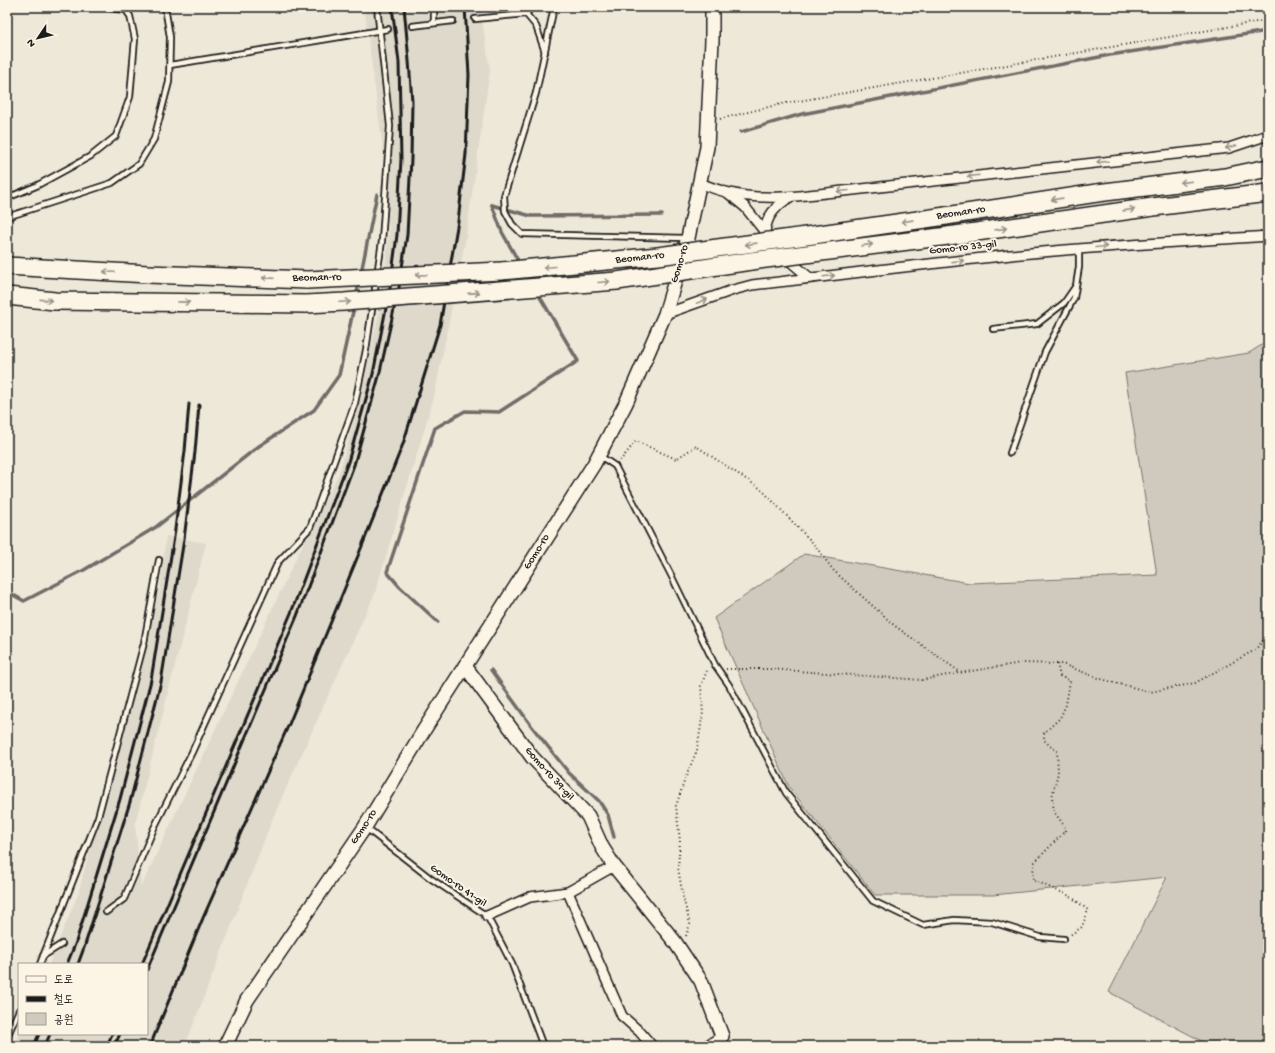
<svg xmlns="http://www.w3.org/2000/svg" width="1275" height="1053" font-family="'Gochi Hand','Poor Story',sans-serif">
<rect width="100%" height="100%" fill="#eee8d9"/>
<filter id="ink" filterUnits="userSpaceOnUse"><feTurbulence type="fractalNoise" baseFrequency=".025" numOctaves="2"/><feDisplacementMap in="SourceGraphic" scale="8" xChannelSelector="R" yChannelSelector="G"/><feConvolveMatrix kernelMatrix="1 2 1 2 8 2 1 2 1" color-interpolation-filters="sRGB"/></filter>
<g filter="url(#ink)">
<polygon fill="#ded9cb" points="364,7 480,7 490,70 465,242 434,397 375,593 274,815 185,1046 15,1046 20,1034 147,1034 147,964 49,964 78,894 160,587 166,536 206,543 135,824 141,887 299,552 339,473 360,398 381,304 389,234 386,171"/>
<polygon fill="#cfcabd" stroke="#76736c" points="1268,341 1268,1046 1211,1046 1109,992 1167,877 993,895 875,895 789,787 714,618 804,554 970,583 1157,575 1125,373 1249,353"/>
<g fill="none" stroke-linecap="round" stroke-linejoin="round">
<g stroke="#6f6c67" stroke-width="3.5">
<polyline points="741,132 802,114 1110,55 1268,31"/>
<polyline points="492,205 502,232 520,264"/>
<polyline points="492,205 531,216 662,215"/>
<polyline points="361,273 377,194"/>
<polyline points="356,297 359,283"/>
<polyline points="8,592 24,601 84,570 156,527 259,446 314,410 339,375 354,307"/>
<polyline points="438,622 400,587 387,572 435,428 465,411 499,412 578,361 537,292"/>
<polyline points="491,670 533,728 569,773 599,801 608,815 614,837"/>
</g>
<g stroke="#1c1c1c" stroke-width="8">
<g id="lane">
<polyline points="434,7 434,23"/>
<polyline points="554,7 536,93 504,196 505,211 512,224 522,234 686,238"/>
<polyline points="526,14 536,26 545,52"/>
<polyline points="475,19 526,14 532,7"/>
<polyline points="412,26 453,21"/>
<polyline points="170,65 388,29"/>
<polyline points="7,198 36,186 91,156 116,136 130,97 135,39 130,16 126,10 109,8"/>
<polyline points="7,217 112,183 139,164 154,139 169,82 170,37 165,7"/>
<polyline points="374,296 382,241 390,126 377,7"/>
<polyline points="993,329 1037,324 1064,303 1075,287"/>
<polyline points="1010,453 1045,352 1074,298 1079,267 1079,249"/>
<polyline points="600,456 615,466 671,575 715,665 729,685 786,793 873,901 923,925 954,920 992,922 1040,937 1064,939"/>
<polyline points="366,828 430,878 487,916 512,964 543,1046"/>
<polyline points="106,912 124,899 154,828 192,752 278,562 310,528 355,403 366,350 373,303"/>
<polyline points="43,956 62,944"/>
<polyline points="40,964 98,817 144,643 159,560"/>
<polyline points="7,1037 19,1010"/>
</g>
</g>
<g stroke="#1c1c1c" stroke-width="12">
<g id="street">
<path d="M699,183C708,186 717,190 726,192C767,203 812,194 853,190L1229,148L1268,135"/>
<polyline points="728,193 745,207 773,242"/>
<path d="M765,233C766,216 776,206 790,197"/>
<polyline points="785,257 810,278"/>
<path d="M665,314L733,290L752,285C838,275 924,264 1011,255C1096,246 1182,242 1268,236"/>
<polyline points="568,892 622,1016 640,1032 652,1046"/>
<polyline points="487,916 530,897 568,892 614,866"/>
<polyline points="706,1046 722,1036"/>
</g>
</g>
<g stroke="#1c1c1c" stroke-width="16">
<g id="secondary">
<polyline points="465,666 532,757 588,816 602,847 614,866 675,942 701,981 722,1036"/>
<polyline points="225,1046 247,1000 365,827 424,730 594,464 626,403 665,314 688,238 707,147 712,40 712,7"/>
</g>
</g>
<g stroke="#1c1c1c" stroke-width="20">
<g id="highway">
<polyline points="946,216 1097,193 1225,177 1268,168"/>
<polyline points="948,236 1153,207 1268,193"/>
<polyline points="7,266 148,274 307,280"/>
<polyline points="502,271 658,256"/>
<polyline points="7,296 55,301 306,304"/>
</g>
</g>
<g stroke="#1c1c1c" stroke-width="2" stroke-dasharray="1 3" stroke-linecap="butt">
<polyline points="720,119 781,104 1268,20"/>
<polyline points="620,461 636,441 676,459 696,446 761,489 812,542 834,571 895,626 960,672"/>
<polyline points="1057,664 1060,676 1070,681 1066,705 1060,718 1044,733 1044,740 1049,745 1057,751 1058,773 1052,797 1054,812 1063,824 1066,830 1035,862 1033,872 1033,880 1070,896 1088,910 1082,927 1070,935"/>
<polyline points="726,669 770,669 922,680 953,674 1021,663 1062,664 1101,679 1150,692 1195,683 1255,650 1268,635"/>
<polyline points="686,936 690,924 683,897 678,868 680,841 676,806 685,779 697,750 703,713 701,686 708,668"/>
</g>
<use href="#lane" stroke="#fcf5e5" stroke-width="4.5"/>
<use href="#street" stroke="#fcf5e5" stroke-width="9"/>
<use href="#secondary" stroke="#fcf5e5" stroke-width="13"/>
<use href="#highway" stroke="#fcf5e5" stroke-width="17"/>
<g stroke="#1c1c1c" stroke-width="3">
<polyline points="67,964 76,942 120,799 151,680 174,537 185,451 189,404"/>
<polyline points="78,964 85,945 130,802 161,682 184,539 195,452 199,405"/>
<polyline points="142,964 291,613 348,462 373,374 390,288 397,235 401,159 399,62 392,7"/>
<polyline points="147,970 297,616 354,465 379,376 399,287 407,235 411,159 412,101 409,61 404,7"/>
<polyline points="34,1046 39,1034"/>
<polyline points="45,1046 50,1034"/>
<polyline points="107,1046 112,1034"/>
<polyline points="114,1046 120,1034"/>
<polyline points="150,1046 203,918 289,724 360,551 403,444 440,325 458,221 466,154 469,75 465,7"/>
</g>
<g stroke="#1c1c1c" stroke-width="20" stroke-linecap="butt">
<g id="highway-bridge">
<polyline points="658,256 799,237 946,216"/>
<polyline points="307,280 502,271"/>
<polyline points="306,304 344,302 617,281 751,261 948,236"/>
</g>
</g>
<use href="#highway-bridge" stroke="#fcf5e5" stroke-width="17"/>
</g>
<defs><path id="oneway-shaft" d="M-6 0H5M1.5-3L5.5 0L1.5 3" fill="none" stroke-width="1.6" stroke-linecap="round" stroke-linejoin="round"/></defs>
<g stroke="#97938b">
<use href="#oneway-shaft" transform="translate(1231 147) rotate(166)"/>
<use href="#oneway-shaft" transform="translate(1102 162) rotate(174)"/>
<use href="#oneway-shaft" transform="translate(973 176) rotate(173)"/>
<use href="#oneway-shaft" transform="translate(1186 182) rotate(173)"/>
<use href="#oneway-shaft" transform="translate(843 191) rotate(175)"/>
<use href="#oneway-shaft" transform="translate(1057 199) rotate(172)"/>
<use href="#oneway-shaft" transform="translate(1129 210) rotate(-8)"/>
<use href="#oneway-shaft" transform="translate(907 221) rotate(172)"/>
<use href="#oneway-shaft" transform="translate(1001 229) rotate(-8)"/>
<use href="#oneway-shaft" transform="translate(751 244) rotate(172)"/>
<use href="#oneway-shaft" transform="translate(867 245) rotate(-8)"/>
<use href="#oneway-shaft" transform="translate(1101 247) rotate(-5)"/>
<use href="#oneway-shaft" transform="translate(958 261) rotate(-6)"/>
<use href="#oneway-shaft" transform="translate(549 267) rotate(175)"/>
<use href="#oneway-shaft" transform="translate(109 272) rotate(-177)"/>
<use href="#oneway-shaft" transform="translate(421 275) rotate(178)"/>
<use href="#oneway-shaft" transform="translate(829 276) rotate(-7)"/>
<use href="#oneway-shaft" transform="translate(268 278) rotate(-178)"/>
<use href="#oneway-shaft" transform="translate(604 282) rotate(-5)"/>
<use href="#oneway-shaft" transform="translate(474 293) rotate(-4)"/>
<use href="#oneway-shaft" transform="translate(46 300) rotate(6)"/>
<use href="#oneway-shaft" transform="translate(702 301) rotate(-22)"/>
<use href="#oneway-shaft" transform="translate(184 302) rotate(1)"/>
<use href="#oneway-shaft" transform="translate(345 302) rotate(-3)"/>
</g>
</g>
<g text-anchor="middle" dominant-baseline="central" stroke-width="4" stroke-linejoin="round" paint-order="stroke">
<g font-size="11" fill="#1c1c1c" stroke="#fcf5e5">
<text transform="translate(961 213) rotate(-8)">Beoman-ro</text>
<text transform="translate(963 248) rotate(-6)">Gomo-ro 33-gil</text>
<text transform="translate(640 258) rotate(-6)">Beoman-ro</text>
<text transform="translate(680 264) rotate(-73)">Gomo-ro</text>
<text transform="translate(317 278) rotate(-1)">Beoman-ro</text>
<text transform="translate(537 552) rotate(-58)">Gomo-ro</text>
<text transform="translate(549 774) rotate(48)">Gomo-ro 39-gil</text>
<text transform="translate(364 827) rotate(-57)">Gomo-ro</text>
<text transform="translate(458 886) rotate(35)">Gomo-ro 41-gil</text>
</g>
</g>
<rect width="1275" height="1053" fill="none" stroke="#fcf5e5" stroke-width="24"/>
<rect x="12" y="12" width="1251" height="1029" fill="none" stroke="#1c1c1c" stroke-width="1.5" filter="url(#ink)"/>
<rect x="18" y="963" width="130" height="72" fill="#fcf5e5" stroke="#a29e95"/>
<rect x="26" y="976" width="20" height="6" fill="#fcf5e5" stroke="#a29e95"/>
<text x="54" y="983" font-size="12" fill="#1c1c1c">도로</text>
<rect x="26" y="996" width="20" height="6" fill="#1c1c1c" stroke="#a29e95"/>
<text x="54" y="1003" font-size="12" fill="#1c1c1c">철도</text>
<rect x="26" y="1013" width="20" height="12" fill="#cfcabd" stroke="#a29e95"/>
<text x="54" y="1023" font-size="12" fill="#1c1c1c">공원</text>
<g transform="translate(38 38) rotate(235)" stroke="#fcf5e5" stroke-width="3" paint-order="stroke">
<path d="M0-3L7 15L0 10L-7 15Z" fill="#1c1c1c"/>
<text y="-6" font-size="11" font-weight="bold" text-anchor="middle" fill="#1c1c1c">N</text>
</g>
</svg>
